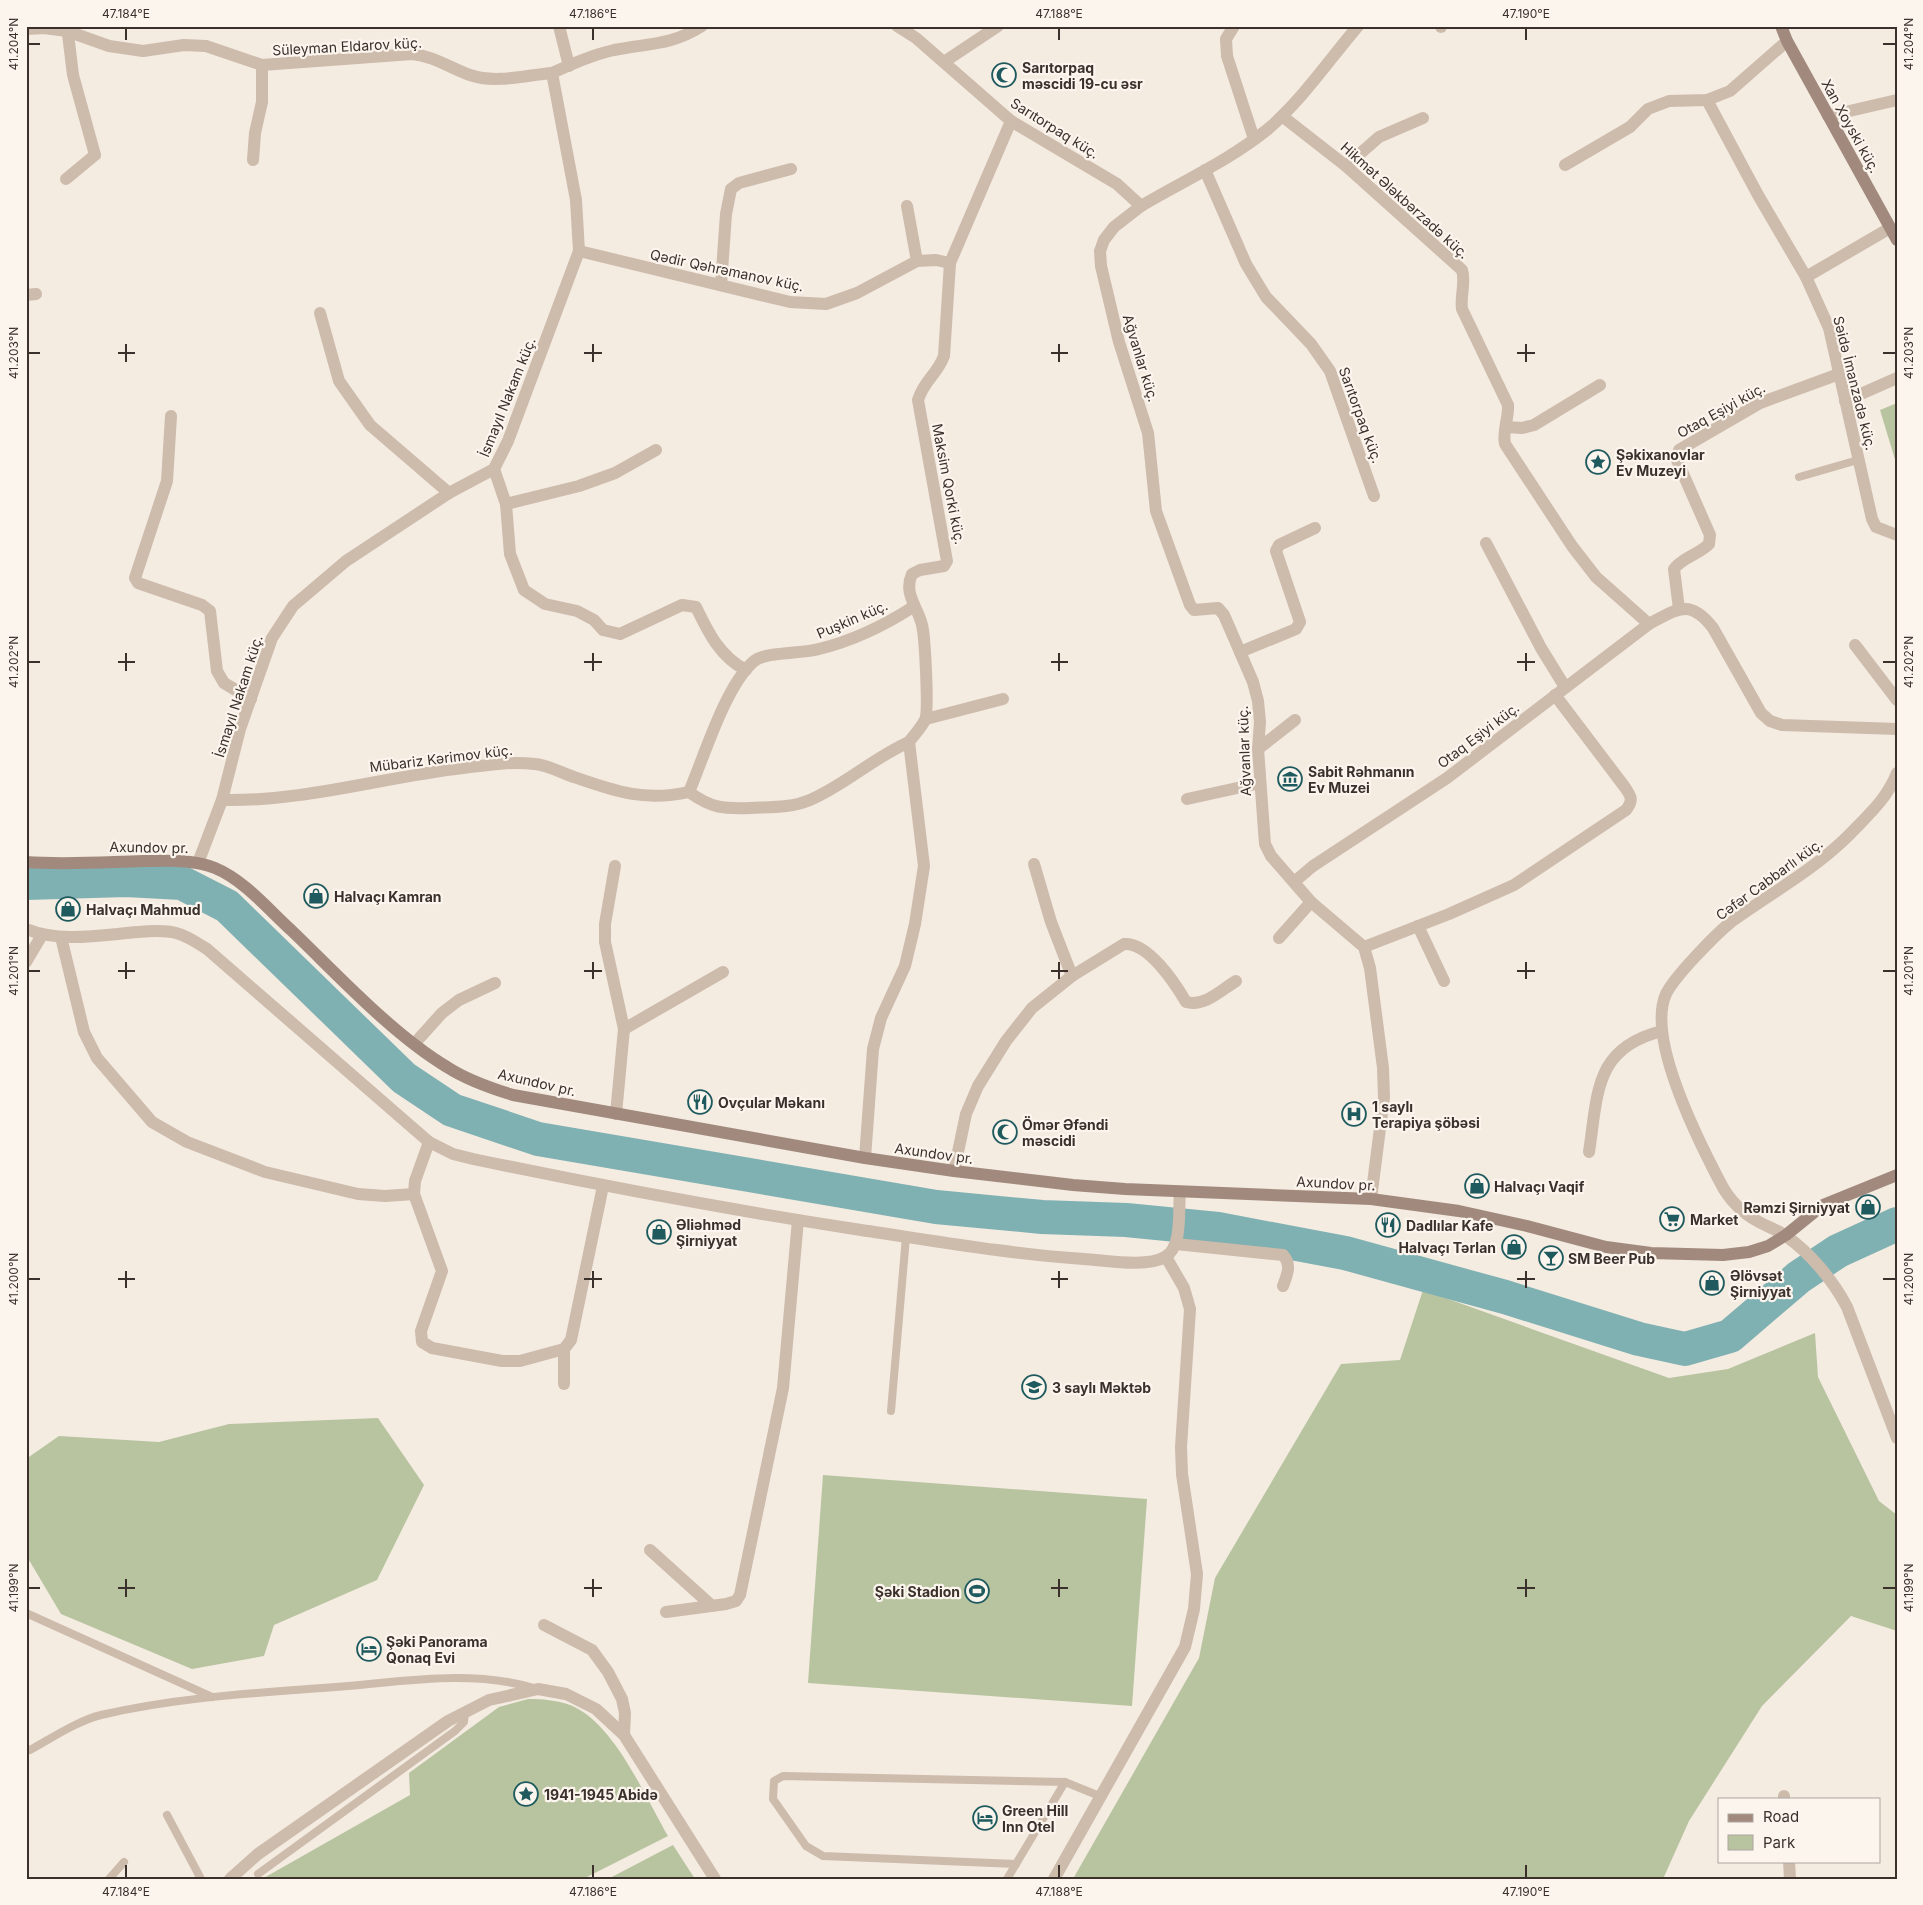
<svg xmlns="http://www.w3.org/2000/svg" width="1923" height="1905" font-family="Inter,sans-serif">
<rect width="100%" height="100%" fill="#f4ebe1"/>
<g fill="#b8c4a0">
<polygon points="1897,403 1897,466 1880,410"/>
<polygon points="1423,1290 1669,1378 1728,1369 1815,1333 1818,1377 1879,1501 1897,1515 1897,1631 1851,1616 1762,1706 1689,1821 1663,1879 1073,1879 1199,1658 1215,1578 1341,1364 1400,1360"/>
<polygon points="378,1418 424,1485 377,1580 274,1625 264,1656 192,1669 61,1614 26,1555 26,1459 59,1436 159,1442 229,1424"/>
<polygon points="823,1475 1147,1499 1132,1706 808,1683"/>
<path d="M528,1699C542,1699 556,1700 570,1705C614,1722 645,1797 668,1836L583,1879H262L410,1795L409,1773L499,1707Z"/>
<polygon points="673,1845 695,1879 608,1879"/>
</g>
<g fill="none" stroke-linecap="round" stroke-linejoin="round">
<polyline stroke="#7fb0b2" stroke-width="34" points="26,883 126,880 182,883 227,906 404,1078 452,1110 538,1139 936,1207 1042,1217 1126,1220 1218,1229 1345,1253 1505,1297 1639,1339 1685,1349 1730,1336 1799,1277 1838,1251 1897,1224"/>
<g stroke="#cdbbac" stroke-width="8">
<polyline points="1799,477 1858,460"/>
<polyline points="891,1411 906,1237"/>
<polyline points="26,1613 212,1697"/>
<path d="M30,1750C52,1738 77,1721 101,1715C178,1697 257,1693 335,1687C401,1682 469,1669 534,1688"/>
<polyline points="167,1815 201,1879"/>
<polyline points="1016,1864 823,1856 806,1846 773,1799 774,1781 783,1776 1065,1782 1102,1797"/>
<polyline points="258,1874 455,1731 464,1722 465,1711"/>
<polyline points="109,1879 124,1862"/>
<polyline points="1007,1879 1065,1782"/>
</g>
<g stroke="#cdbbac" stroke-width="12">
<polyline points="559,26 569,66"/>
<path d="M897,26L916,38L1011,121L1117,184L1141,206C1183,181 1230,160 1268,129C1302,100 1329,60 1358,26"/>
<polyline points="1234,26 1226,39 1227,56 1254,139"/>
<polyline points="1441,26 1441,27"/>
<path d="M26,29L44,28L67,31L109,46L143,51L184,45L206,46L262,65L412,54C434,56 450,68 470,75C495,84 527,75 552,73"/>
<polyline points="944,62 998,26"/>
<polyline points="1707,100 1758,195 1806,277 1829,328 1872,519 1876,527 1897,535"/>
<path d="M1282,116L1346,166L1462,270C1466,282 1460,296 1462,309L1508,405C1509,418 1502,431 1505,444L1572,546L1596,577L1649,624"/>
<polyline points="1828,116 1897,100"/>
<polyline points="253,160 255,133 262,102 262,65"/>
<polyline points="1565,165 1630,127 1648,109 1669,101 1707,100 1730,91 1787,41"/>
<polyline points="1346,166 1379,137 1423,118"/>
<polyline points="1205,170 1246,264 1266,297 1311,344 1330,371 1374,496"/>
<polyline points="66,179 95,155 73,75 67,26"/>
<polyline points="907,206 917,261"/>
<polyline points="1141,206 1114,227 1104,240 1100,251 1101,266 1119,342 1148,433 1156,511 1190,605 1194,610 1218,608 1224,615 1253,682 1258,701 1260,722 1258,749 1265,844 1271,856 1311,902 1364,947 1370,968 1383,1068 1384,1097 1371,1199"/>
<polyline points="579,251 790,302 826,304 857,293 917,261 936,260 950,263"/>
<polyline points="1806,277 1890,228"/>
<polyline points="721,285 726,214 731,189 739,183 791,169"/>
<polyline points="26,295 36,294"/>
<polyline points="320,313 339,381 370,425 449,493"/>
<polyline points="1845,401 1897,378"/>
<polyline points="171,416 167,481 135,578 138,583 202,605 210,611 217,671 224,683 251,699"/>
<polyline points="1506,427 1522,428 1534,425 1600,385"/>
<path d="M494,469L506,504L510,554L524,590L545,604L577,611L594,620L603,630L620,634L682,605L696,607C708,632 720,657 746,670"/>
<polyline points="506,504 579,486 615,473 656,450"/>
<polyline points="1486,543 1541,648 1565,687"/>
<path d="M1679,609L1674,569C1683,557 1698,555 1709,544L1710,535L1677,460L1679,450L1760,403L1839,374"/>
<polyline points="1855,645 1897,700"/>
<polyline points="1240,652 1296,629 1300,622 1276,551 1279,545 1315,528"/>
<polyline points="926,719 1003,699"/>
<polyline points="1258,749 1295,720"/>
<path d="M1897,773C1887,799 1868,815 1849,835C1814,870 1771,893 1731,922C1715,935 1674,977 1666,994C1646,1038 1699,1142 1720,1182C1729,1200 1742,1213 1759,1222C1768,1227 1778,1230 1786,1236C1810,1253 1833,1280 1847,1307L1897,1438"/>
<path d="M689,792C704,757 725,687 753,662C765,651 802,654 819,649C852,641 885,625 913,607"/>
<polyline points="1187,799 1260,783"/>
<path d="M222,800C302,802 384,777 463,768C487,765 511,761 535,764C547,765 560,772 571,776C614,791 643,802 689,792C711,808 723,809 750,808C770,807 791,808 810,800C845,785 873,758 909,742"/>
<path d="M198,863L222,800L240,729L272,638L293,606L346,561L449,493L494,469L508,441L579,251L576,200L552,73C572,64 592,55 614,50C649,43 670,46 702,26"/>
<polyline points="1034,864 1051,922 1072,976"/>
<polyline points="615,866 605,924 605,942 624,1029 616,1114"/>
<path d="M1294,882L1313,866L1447,778L1649,624C1677,609 1690,598 1713,628L1761,713L1770,721L1782,725L1897,729"/>
<polyline points="1418,926 1444,981"/>
<path d="M26,929C61,943 101,935 138,932C150,931 165,930 176,933C188,936 197,943 207,949L429,1142L453,1154L473,1159C602,1186 731,1210 861,1230C936,1241 1009,1254 1084,1259C1105,1260 1146,1268 1165,1257C1183,1247 1178,1211 1180,1192"/>
<polyline points="61,937 84,1032 97,1058 152,1122 187,1142 265,1172 358,1194 385,1196 414,1194"/>
<polyline points="1279,938 1311,902"/>
<path d="M1364,947L1449,914L1514,885L1626,810C1634,800 1631,796 1624,786L1555,695"/>
<polyline points="26,962 42,935"/>
<polyline points="624,1029 723,972"/>
<polyline points="415,1043 442,1013 459,1000 495,983"/>
<polyline points="429,1142 415,1181 414,1194 442,1271 421,1331 422,1342 432,1348 502,1361 520,1361 564,1349 571,1340 603,1186"/>
<path d="M1589,1152C1598,1093 1594,1048 1662,1031"/>
<path d="M865,1158L873,1049L881,1018L905,966L915,924L924,866L909,742C914,735 921,728 925,720C929,712 925,637 922,625C918,607 903,594 912,574L920,570L944,566L947,561L918,400C924,380 937,375 944,356L950,263L1011,121"/>
<path d="M954,1171L966,1114L978,1086L1006,1041L1032,1008L1072,976L1124,944C1148,942 1175,983 1186,1002C1205,1007 1221,990 1236,981"/>
<path d="M1176,1244L1283,1255C1292,1265 1287,1275 1283,1286"/>
<polyline points="564,1384 564,1349"/>
<polyline points="650,1550 712,1606"/>
<polyline points="666,1612 726,1604 736,1601 740,1595 783,1388 798,1220"/>
<polyline points="544,1625 592,1650 608,1672 622,1699 625,1713 624,1735"/>
<polyline points="1784,1796 1784,1799"/>
<polyline points="1789,1861 1790,1879"/>
<polyline points="230,1879 258,1854 448,1721 489,1700 538,1689 566,1694 596,1709 624,1735 715,1879"/>
<polyline points="1054,1879 1185,1647 1194,1609 1197,1574 1182,1474 1181,1447 1190,1309 1184,1288 1166,1257"/>
</g>
<g stroke="#a18a7d" stroke-width="12">
<polyline points="1781,26 1787,41 1897,240"/>
<path d="M26,862C65,865 105,862 143,861C167,861 193,859 215,868C244,880 268,909 291,930C337,974 392,1034 447,1067C467,1080 490,1088 513,1095L865,1158L954,1171L1073,1185L1125,1189L1371,1199L1459,1211L1527,1226L1606,1247L1651,1253L1723,1255L1749,1252L1768,1246L1786,1235L1823,1205L1897,1175"/>
</g>
</g>
<path fill="none" stroke="#3b302b" stroke-width="2" d="M126,28V40M593,28V40M1059,28V40M1526,28V40M28,44H40M1883,44H1896M126,344V362M593,344V362M1059,344V362M1526,344V362M28,353H40M118,353H135M584,353H602M1051,353H1068M1517,353H1535M1883,353H1896M126,653V671M593,653V671M1059,653V671M1526,653V671M28,662H40M118,662H135M584,662H602M1051,662H1068M1517,662H1535M1883,662H1896M126,962V979M593,962V979M1059,962V979M1526,962V979M28,971H40M118,971H135M584,971H602M1051,971H1068M1517,971H1535M1883,971H1896M126,1271V1288M593,1271V1288M1059,1271V1288M1526,1271V1288M28,1279H40M118,1279H135M584,1279H602M1051,1279H1068M1517,1279H1535M1883,1279H1896M126,1579V1597M593,1579V1597M1059,1579V1597M1526,1579V1597M28,1588H40M118,1588H135M584,1588H602M1051,1588H1068M1517,1588H1535M1883,1588H1896M126,1865V1878M593,1865V1878M1059,1865V1878M1526,1865V1878"/>
<defs>
<g id="mosque-ring" transform="scale(1.25)"><circle r="9.5" fill="#fbf5ee" stroke="#1f5a5e" stroke-width="1.5"/><path d="M3.5-4.9A6 6 0 1 0 3.5 4.9A5 5 0 1 1 3.5-4.9Z" fill="#1f5a5e"/></g>
<g id="sight-ring" transform="scale(1.25)"><circle r="9.5" fill="#fbf5ee" stroke="#1f5a5e" stroke-width="1.5"/><path d="M0-6L1.8-2.2L6-1.7L2.9 1.2L3.7 5.4L0 3.3L-3.7 5.4L-2.9 1.2L-6-1.7L-1.8-2.2Z" fill="#1f5a5e"/></g>
<g id="museum-ring" transform="scale(1.25)"><circle r="9.5" fill="#fbf5ee" stroke="#1f5a5e" stroke-width="1.5"/><path d="M0-6L6-3V-2H-6V-3ZM-5-1h2V3h-2ZM-1-1h2V3h-2ZM3-1h2V3H3ZM-6 4H6V6H-6Z" fill="#1f5a5e"/></g>
<g id="shop-ring" transform="scale(1.25)"><circle r="9.5" fill="#fbf5ee" stroke="#1f5a5e" stroke-width="1.5"/><path d="M-5-2.5h2.3a2.7 3.5 0 0 1 5.4 0H5L5.5 6h-11ZM-1.5-2.5h3a1.5 2.3 0 0 0-3 0Z" fill="#1f5a5e"/></g>
<g id="restaurant-ring" transform="scale(1.25)"><circle r="9.5" fill="#fbf5ee" stroke="#1f5a5e" stroke-width="1.5"/><path d="M-5-6h1v4h1v-4h1v4h1v-4h1v5L-1.5 .5V6h-2V.5L-5-1ZM5-6V6H3V1.5H1.5Q1.5-4 5-6Z" fill="#1f5a5e"/></g>
<g id="hospital-ring" transform="scale(1.25)"><circle r="9.5" fill="#fbf5ee" stroke="#1f5a5e" stroke-width="1.5"/><path d="M-5-5h3v3.5h4V-5h3V5h-3V1.5h-4V5h-3Z" fill="#1f5a5e"/></g>
<g id="supermarket-ring" transform="scale(1.25)"><circle r="9.5" fill="#fbf5ee" stroke="#1f5a5e" stroke-width="1.5"/><path d="M-6-5.5h2.5l.6 2H6L4.5 2H-2.5L-4.4-4H-6ZM-1.5 3.2a1.3 1.3 0 1 0 .1 0ZM3 3.2a1.3 1.3 0 1 0 .1 0Z" fill="#1f5a5e"/></g>
<g id="bar-ring" transform="scale(1.25)"><circle r="9.5" fill="#fbf5ee" stroke="#1f5a5e" stroke-width="1.5"/><path d="M-6-5H6L.8 .8V4.5H3.5V6h-7V4.5H-.8V.8Z" fill="#1f5a5e"/></g>
<g id="school-ring" transform="scale(1.25)"><circle r="9.5" fill="#fbf5ee" stroke="#1f5a5e" stroke-width="1.5"/><path d="M0-5L7-2L0 1L-7-2ZM-4 1L0 2.5L4 1V4Q0 6-4 4Z" fill="#1f5a5e"/></g>
<g id="stadium-ring" transform="scale(1.25)"><circle r="9.5" fill="#fbf5ee" stroke="#1f5a5e" stroke-width="1.5"/><path d="M0-5a6.5 5 0 1 0 0 10a6.5 5 0 1 0 0-10ZM-3.5-1.8h7v3.6h-7Z" fill="#1f5a5e"/></g>
<g id="hotel-ring" transform="scale(1.25)"><circle r="9.5" fill="#fbf5ee" stroke="#1f5a5e" stroke-width="1.5"/><path d="M-6-4.5h1.5V1H6V5H4.5V3h-9V5H-6ZM-4 0a1.8 1.8 0 1 1 3.6 0ZM.5 0V-2.5h3Q6-2.5 6 0Z" fill="#1f5a5e"/></g>
</defs>
<g fill-rule="evenodd">
<use href="#mosque-ring" x="1004" y="75"/>
<use href="#sight-ring" x="1598" y="462"/>
<use href="#museum-ring" x="1290" y="779"/>
<use href="#shop-ring" x="316" y="896"/>
<use href="#shop-ring" x="68" y="909"/>
<use href="#restaurant-ring" x="700" y="1102"/>
<use href="#hospital-ring" x="1354" y="1114"/>
<use href="#mosque-ring" x="1005" y="1132"/>
<use href="#shop-ring" x="1477" y="1186"/>
<use href="#shop-ring" x="1868" y="1207"/>
<use href="#supermarket-ring" x="1672" y="1219"/>
<use href="#restaurant-ring" x="1388" y="1225"/>
<use href="#shop-ring" x="659" y="1232"/>
<use href="#shop-ring" x="1514" y="1247"/>
<use href="#bar-ring" x="1551" y="1258"/>
<use href="#shop-ring" x="1712" y="1283"/>
<use href="#school-ring" x="1034" y="1387"/>
<use href="#stadium-ring" x="977" y="1591"/>
<use href="#hotel-ring" x="369" y="1649"/>
<use href="#sight-ring" x="526" y="1794"/>
<use href="#hotel-ring" x="985" y="1818"/>
</g>
<g text-anchor="middle" dominant-baseline="central" stroke-width="4.5" stroke-linejoin="round" paint-order="stroke">
<g font-size="14" fill="#3b302b" stroke="#fbf5ee">
<text transform="translate(347 46) rotate(-3)">Süleyman Eldarov küç.</text>
<text transform="translate(1851 126) rotate(61)">Xan Xoyski küç.</text>
<text transform="translate(1055 128) rotate(32)">Sarıtorpaq küç.</text>
<text transform="translate(1405 200) rotate(42)">Hikmət Ələkbərzadə küç.</text>
<text transform="translate(727 270) rotate(12)">Qədir Qəhrəmanov küç.</text>
<text transform="translate(1141 358) rotate(73)">Ağvanlar küç.</text>
<text transform="translate(1855 383) rotate(76)">Səidə İmanzadə küç.</text>
<text transform="translate(507 397) rotate(-68)">İsmayıl Nakam küç.</text>
<text transform="translate(1721 410) rotate(-29)">Otaq Eşiyi küç.</text>
<text transform="translate(1361 415) rotate(70)">Sarıtorpaq küç.</text>
<text transform="translate(949 484) rotate(79)">Maksim Qorki küç.</text>
<text transform="translate(852 619) rotate(-23)">Puşkin küç.</text>
<text transform="translate(238 696) rotate(-72)">İsmayıl Nakam küç.</text>
<text transform="translate(1478 735) rotate(-37)">Otaq Eşiyi küç.</text>
<text transform="translate(1244 751) rotate(-92)">Ağvanlar küç.</text>
<text transform="translate(441 758) rotate(-7)">Mübariz Kərimov küç.</text>
<text transform="translate(149 847) rotate(1)">Axundov pr.</text>
<text transform="translate(1769 879) rotate(-36)">Cəfər Cabbarlı küç.</text>
<text transform="translate(537 1082) rotate(13)">Axundov pr.</text>
<text transform="translate(934 1153) rotate(8)">Axundov pr.</text>
<text transform="translate(1336 1183) rotate(3)">Axundov pr.</text>
</g>
<g font-size="14" font-weight="bold" fill="#3b302b" stroke="#fbf5ee" text-anchor="start">
<text x="1022" y="67">Sarıtorpaq<tspan x="1022" dy="16">məscidi 19-cu əsr</tspan></text>
<text x="1616" y="454">Şəkixanovlar<tspan x="1616" dy="16">Ev Muzeyi</tspan></text>
<text x="1308" y="771">Sabit Rəhmanın<tspan x="1308" dy="16">Ev Muzei</tspan></text>
<text x="334" y="896">Halvaçı Kamran</text>
<text x="86" y="909">Halvaçı Mahmud</text>
<text x="718" y="1102">Ovçular Məkanı</text>
<text x="1372" y="1106">1 saylı<tspan x="1372" dy="16">Terapiya şöbəsi</tspan></text>
<text x="1022" y="1124">Ömər Əfəndi<tspan x="1022" dy="16">məscidi</tspan></text>
<text x="1494" y="1186">Halvaçı Vaqif</text>
<text x="1850" y="1207" text-anchor="end">Rəmzi Şirniyyat</text>
<text x="1690" y="1219">Market</text>
<text x="676" y="1224">Əliəhməd<tspan x="676" dy="16">Şirniyyat</tspan></text>
<text x="1406" y="1225">Dadlılar Kafe</text>
<text x="1496" y="1247" text-anchor="end">Halvaçı Tərlan</text>
<text x="1568" y="1258">SM Beer Pub</text>
<text x="1730" y="1275">Əlövsət<tspan x="1730" dy="16">Şirniyyat</tspan></text>
<text x="1052" y="1387">3 saylı Məktəb</text>
<text x="960" y="1591" text-anchor="end">Şəki Stadion</text>
<text x="386" y="1641">Şəki Panorama<tspan x="386" dy="16">Qonaq Evi</tspan></text>
<text x="544" y="1794">1941-1945 Abidə</text>
<text x="1002" y="1810">Green Hill<tspan x="1002" dy="16">Inn Otel</tspan></text>
</g>
</g>
<rect width="1923" height="1905" fill="none" stroke="#fbf5ee" stroke-width="55"/>
<rect x="1718" y="1798" width="162" height="65" fill="#fbf5ee" stroke="#aea6a0"/>
<rect x="1728" y="1814" width="25" height="8" fill="#a18a7d" stroke="#aea6a0"/>
<text x="1763" y="1822" font-size="15" fill="#3b302b">Road</text>
<rect x="1728" y="1835" width="25" height="15" fill="#b8c4a0" stroke="#aea6a0"/>
<text x="1763" y="1848" font-size="15" fill="#3b302b">Park</text>
<rect x="28" y="28" width="1868" height="1850" fill="none" stroke="#3b302b" stroke-width="2"/>
<g font-size="12" text-anchor="middle" fill="#3b302b">
<text x="126" y="18">47.184°E</text>
<text x="593" y="18">47.186°E</text>
<text x="1059" y="18">47.188°E</text>
<text x="1526" y="18">47.190°E</text>
<text transform="translate(14 44) rotate(-90)" y="4">41.204°N</text>
<text transform="translate(1909 44) rotate(-90)" y="4">41.204°N</text>
<text transform="translate(14 353) rotate(-90)" y="4">41.203°N</text>
<text transform="translate(1909 353) rotate(-90)" y="4">41.203°N</text>
<text transform="translate(14 662) rotate(-90)" y="4">41.202°N</text>
<text transform="translate(1909 662) rotate(-90)" y="4">41.202°N</text>
<text transform="translate(14 971) rotate(-90)" y="4">41.201°N</text>
<text transform="translate(1909 971) rotate(-90)" y="4">41.201°N</text>
<text transform="translate(14 1279) rotate(-90)" y="4">41.200°N</text>
<text transform="translate(1909 1279) rotate(-90)" y="4">41.200°N</text>
<text transform="translate(14 1588) rotate(-90)" y="4">41.199°N</text>
<text transform="translate(1909 1588) rotate(-90)" y="4">41.199°N</text>
<text x="126" y="1896">47.184°E</text>
<text x="593" y="1896">47.186°E</text>
<text x="1059" y="1896">47.188°E</text>
<text x="1526" y="1896">47.190°E</text>
</g>
</svg>
